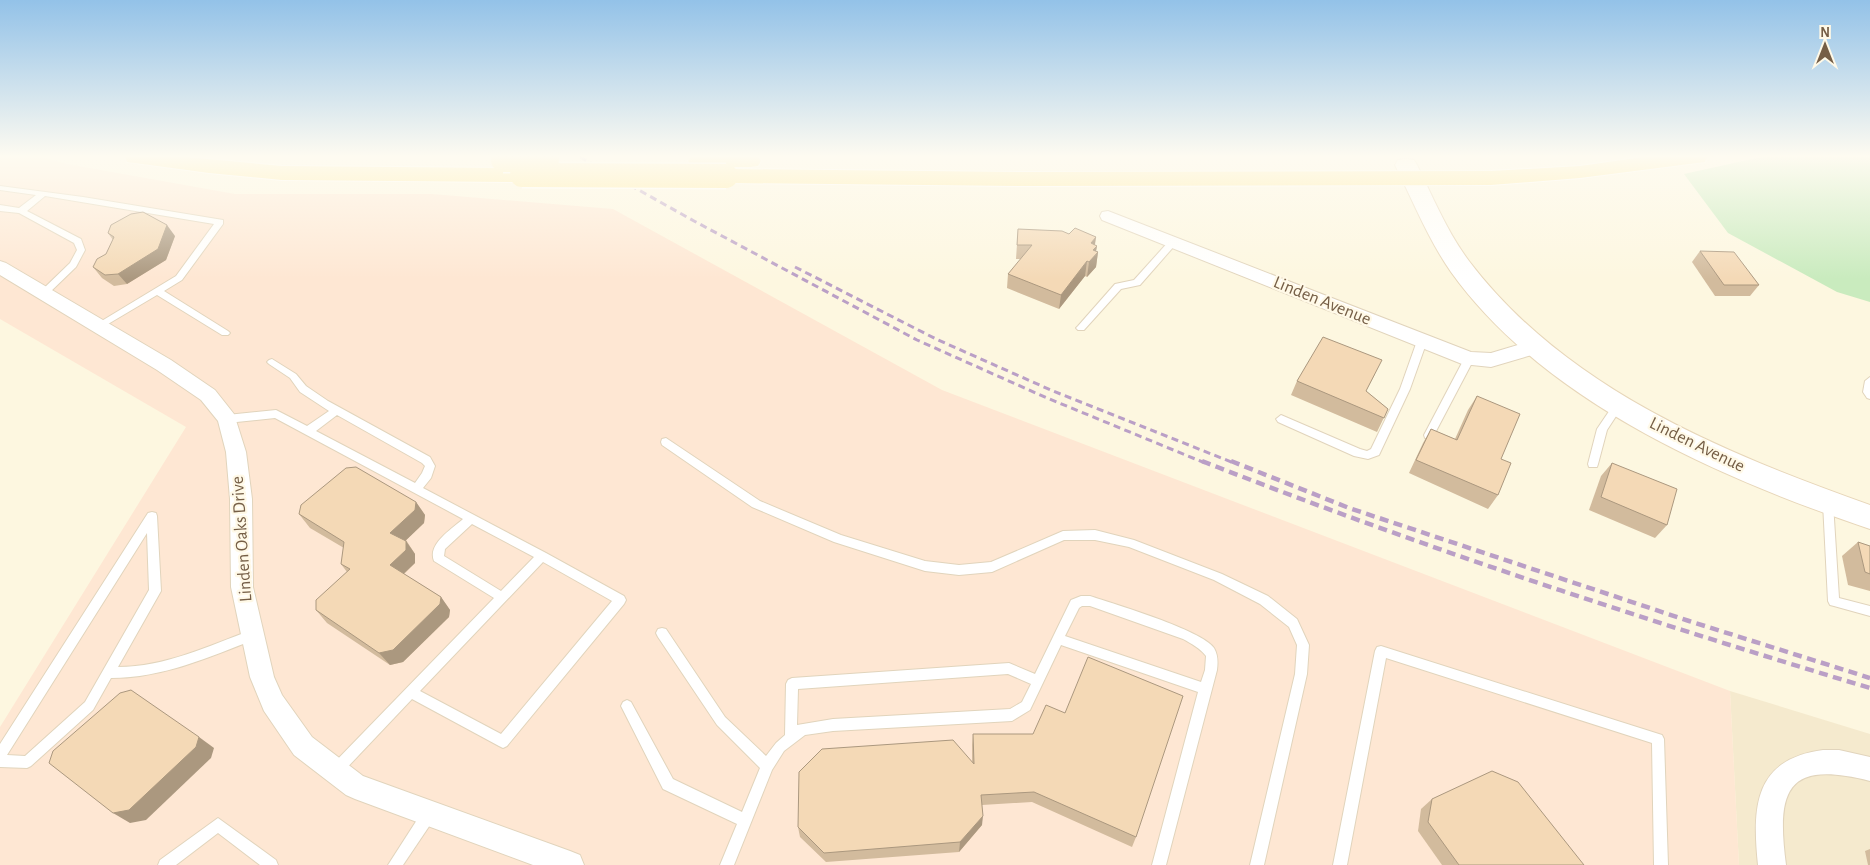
<svg xmlns="http://www.w3.org/2000/svg" width="1870" height="865" font-family="'Alegreya Sans',sans-serif">
<rect width="100%" height="100%" fill="#fdf7e0"/>
<polygon fill="#f5eace" points="1730,691 1870,734 1870,865 1739,865"/>
<polygon fill="#fee7d3" points="0,157 42,157 67,164 235,194 432,194 613,209 942,390 1730,691 1739,865 0,865 0,727 186,427 0,319"/>
<polygon fill="#c9ebbe" points="1761,157 1870,157 1870,302 1837,292 1728,233 1684,174"/>
<g fill="none" stroke-linecap="round" stroke-linejoin="round">
<g stroke="#e1d4bc" stroke-width="2">
<g id="service">
<polygon points="0,186 83,197 223,220 223,224 182,280 164,291 228,331 230,333 228,335 222,335 157,295 103,327 100,328 95,325 176,276 214,224 45,196 27,211 81,239 85,250 76,267 47,295 44,296 40,293 41,291 70,263 77,250 74,243 19,213 0,211 0,205 19,208 36,195 0,190"/>
<polygon points="1173,239 1177,242 1176,244 1140,285 1121,289 1084,330 1078,330 1076,328 1078,326 1115,284 1134,280 1170,240"/>
<polygon points="1422,338 1427,341 1410,389 1379,455 1368,459 1354,456 1278,422 1276,419 1281,415 1360,449 1367,451 1371,449 1400,389 1417,341"/>
<polygon points="1469,356 1474,359 1434,435 1433,438 1425,438 1424,435 1464,359"/>
<path d="M272,359L296,374L306,386L328,401L430,457L435,466L431,478L423,488L546,553L624,596L626,600L624,604L507,746L503,748L499,746L412,699L341,774L336,776L331,774L330,770L331,766L494,598L434,561C427,544 452,529 463,519L275,418L227,423L224,422L222,419L227,415L276,410L307,426L329,411L300,392L290,378L269,364L267,362L269,360ZM337,415L422,463L425,466L422,473L415,483L316,431ZM472,524L534,557L501,591L444,556L445,549ZM543,562L612,601L501,734L420,691Z"/>
<polygon points="1870,377 1870,399 1867,398 1863,392 1865,381"/>
<polygon points="1619,400 1624,404 1607,430 1598,464 1597,467 1589,467 1588,464 1597,429 1616,401"/>
<polygon points="666,438 760,501 841,535 925,561 959,565 991,562 1063,531 1095,530 1134,540 1222,574 1268,596 1297,619 1309,645 1307,674 1264,865 1250,865 1295,674 1297,645 1289,627 1260,604 1214,580 1129,547 1095,540 1064,540 992,572 959,575 925,571 834,542 752,507 662,445 661,442 662,439"/>
<polygon points="1828,499 1832,500 1833,503 1839,598 1870,606 1870,616 1834,606 1830,605 1828,601 1823,503 1824,500"/>
<path d="M152,512L156,513L157,516L161,591L118,667C165,667 208,646 252,630L256,631L258,635L256,639C209,657 163,678 111,678L93,710L31,766L27,768L0,767V744L148,513ZM147,533L149,590L85,702L25,756L7,755Z"/>
<path d="M1081,596H1090C1114,604 1202,630 1214,648C1218,655 1218,662 1217,670L1166,865H1152L1198,692L1061,645L1030,710L1012,721L833,731L805,735L784,751L772,770L734,865H720L737,824L663,789L621,706L623,702L627,700L631,702L673,779L742,812L760,768L717,725L658,637L656,633L658,629L662,628L666,629L725,717L766,756L776,743L785,735L786,684L788,680L792,678L1009,663L1035,674L1071,600ZM1082,606H1090L1183,639C1192,644 1200,648 1206,656L1205,670L1201,682L1065,636L1079,608ZM1008,674L1031,684L1022,702L1010,709L833,719L797,725L798,689Z"/>
<polygon points="1381,646 1662,735 1664,739 1668,865 1654,865 1652,743 1386,658 1347,865 1333,865 1375,651 1377,647"/>
<polygon points="429,807 434,809 436,814 434,819 403,865 388,865 424,809"/>
<polygon points="218,818 276,860 278,865 260,865 218,833 176,865 158,865 160,860"/>
</g>
</g>
<g stroke="#e1d4bc" stroke-width="2">
<g id="minor">
<polygon points="1108,211 1471,352 1491,353 1538,339 1545,341 1547,346 1545,351 1491,367 1462,364 1102,220 1100,216 1102,212"/>
<polygon points="0,261 6,263 171,360 215,390 234,414 246,452 252,499 253,587 274,677 282,695 312,737 363,776 570,851 580,855 584,865 533,865 355,799 346,795 294,755 264,711 250,677 231,587 230,499 226,452 218,421 201,400 157,370 0,275"/>
<path d="M1823,750H1839L1870,757V781C1787,760 1776,789 1786,865H1758C1752,807 1754,759 1823,750Z"/>
</g>
</g>
<g stroke="#e7d6b9" stroke-width="2">
<path id="secondary" d="M1406,159L1414,160L1417,165C1433,197 1447,232 1469,261C1566,389 1724,453 1870,505V529C1722,479 1545,403 1451,272C1428,239 1413,201 1395,165L1398,160Z"/>
</g>
<g stroke="#fff" stroke-width="2">
<g id="primary">
<polygon points="125,157 186,157 282,166 522,168 530,170 533,175 530,180 522,182 282,180 209,173 135,163 127,162"/>
<polygon points="691,157 758,157 761,161 758,166 750,167 699,167 691,166 688,161"/>
<polygon points="1643,157 1707,157 1705,162 1697,163 1580,178 1491,185 1028,186 726,183 718,181 715,176 718,171 726,169 1028,172 1491,171 1580,166"/>
</g>
</g>
<use href="#service" fill="#fff" fill-rule="evenodd"/>
<use href="#minor" fill="#fff" fill-rule="evenodd"/>
<use href="#secondary" fill="#fff" fill-rule="evenodd"/>
<use href="#primary" fill="#ffe995" fill-rule="evenodd"/>
<g stroke="#ba9fc6" stroke-width="3" stroke-dasharray="7 4.5" stroke-linecap="butt">
<polyline points="580,157 694,221 917,340 1047,398 1205,463"/>
<polyline points="795,267 936,339 1053,391 1234,463"/>
</g>
<g stroke="#ba9fc6" stroke-width="4.5" stroke-dasharray="9 5.5" stroke-linecap="butt">
<path d="M1202,461C1421,547 1644,620 1870,688"/>
<polyline points="1231,461 1349,508 1689,621 1870,678"/>
</g>
<g stroke="#fff" stroke-width="27" stroke-linecap="butt">
<g id="primary-bridge">
<polyline points="503,160 547,160"/>
<polyline points="522,175 726,176"/>
</g>
</g>
<use href="#primary-bridge" stroke="#ffe995" stroke-width="24"/>
</g>
<g fill="#d2bb9d">
<polygon points="1018,229 1096,237 1095,245 1097,246 1096,251 1098,252 1096,267 1087,277 1085,276 1059,309 1007,288 1008,274 1021,259 1016,259"/>
<polygon points="108,233 175,236 166,260 127,284 114,286 102,278 93,267 106,254 113,240"/>
<polygon points="1700,251 1759,285 1750,296 1715,296 1692,262"/>
<polygon points="1375,374 1366,391 1388,409 1377,432 1291,395 1297,381"/>
<polygon points="1477,396 1501,459 1498,495 1488,509 1409,473 1423,443 1431,429 1455,439 1468,410"/>
<polygon points="1612,463 1667,525 1655,538 1589,510 1601,476"/>
<polygon points="416,502 425,515 424,523 406,540 415,554 415,563 404,574 441,597 450,610 449,617 403,662 390,665 327,623 316,610 347,572 341,564 344,548 310,528 299,514"/>
<polygon points="1858,542 1870,546 1870,591 1848,585 1842,556"/>
<polygon points="973,734 1136,837 1132,847 1032,802 982,805 982,825 959,852 826,862 800,837 798,827 972,763 972,745"/>
<polygon points="1432,799 1584,865 1442,865 1418,831 1421,809"/>
<polygon points="1870,849 1870,865 1868,865 1865,851"/>
</g>
<g fill="#ab987f">
<polygon points="167,225 175,236 166,260 127,284 118,274"/>
<polygon points="1096,237 1094,249 1097,246 1095,256 1098,252 1096,267 1087,277 1089,262 1091,243"/>
<polygon points="1087,261 1085,276 1059,309 1061,295"/>
<polygon points="416,502 425,515 424,523 400,546 390,533"/>
<polygon points="406,541 415,554 415,563 400,577 390,565"/>
<polygon points="441,597 450,610 449,617 403,662 390,665 379,653"/>
<polygon points="199,737 214,748 211,758 146,820 130,823 113,813"/>
<polygon points="983,816 982,825 959,852 960,842"/>
</g>
<g fill="#f4d9b6" stroke="#ab987f">
<polygon points="143,212 167,225 158,249 118,274 105,275 93,267 97,259 106,254 114,237 108,233 111,225 131,214"/>
<polygon points="1075,228 1096,237 1091,243 1097,246 1093,250 1098,252 1089,262 1087,261 1061,295 1008,274 1032,245 1017,245 1018,229 1062,231 1069,234"/>
<polygon points="1700,251 1734,252 1759,285 1724,285"/>
<polygon points="1323,337 1382,360 1366,391 1388,409 1384,418 1297,381"/>
<polygon points="1477,396 1520,414 1501,459 1511,463 1498,495 1416,460 1431,429 1457,440"/>
<polygon points="1612,463 1677,489 1667,525 1601,497"/>
<polygon points="356,467 416,502 415,510 390,533 406,541 406,550 390,565 441,597 440,604 393,650 379,653 316,610 316,600 350,569 341,564 344,542 299,514 301,505 346,468"/>
<polygon points="1858,542 1870,546 1870,574 1865,572"/>
<polygon points="1088,657 1183,696 1136,837 1034,792 981,795 983,816 960,842 824,853 798,827 799,772 822,749 953,740 974,764 973,734 1033,734 1046,705 1065,713"/>
<polygon points="131,690 199,737 196,747 129,810 113,813 49,763 53,751 120,693"/>
<polygon points="1492,771 1518,782 1584,865 1459,865 1428,822 1432,799"/>
</g>
<linearGradient id="sky" x2="0" y2="1"><stop stop-color="#93c2e8"/><stop offset="0.56" stop-color="#fefbf1"/><stop offset="1" stop-color="#fefbf1" stop-opacity="0"/></linearGradient>
<rect width="1870" height="279" fill="url(#sky)"/>
<g text-anchor="middle" dominant-baseline="central" stroke-width="4.5" stroke-linejoin="round" paint-order="stroke">
<g font-size="18" fill="#755e46" stroke="#fff9e7">
<text transform="translate(1322 301) rotate(22)">Linden Avenue</text>
<text transform="translate(1697 445) rotate(26)">Linden Avenue</text>
<text transform="translate(242 539) rotate(-94)">Linden Oaks Drive</text>
</g>
</g>
<g transform="translate(1825 45)" stroke="#fff9e7" stroke-width="4" paint-order="stroke">
<path d="M0-4L9 19L0 12L-9 19Z" fill="#755e46"/>
<text y="-8" font-size="14" font-weight="bold" text-anchor="middle" fill="#755e46">N</text>
</g>
</svg>
